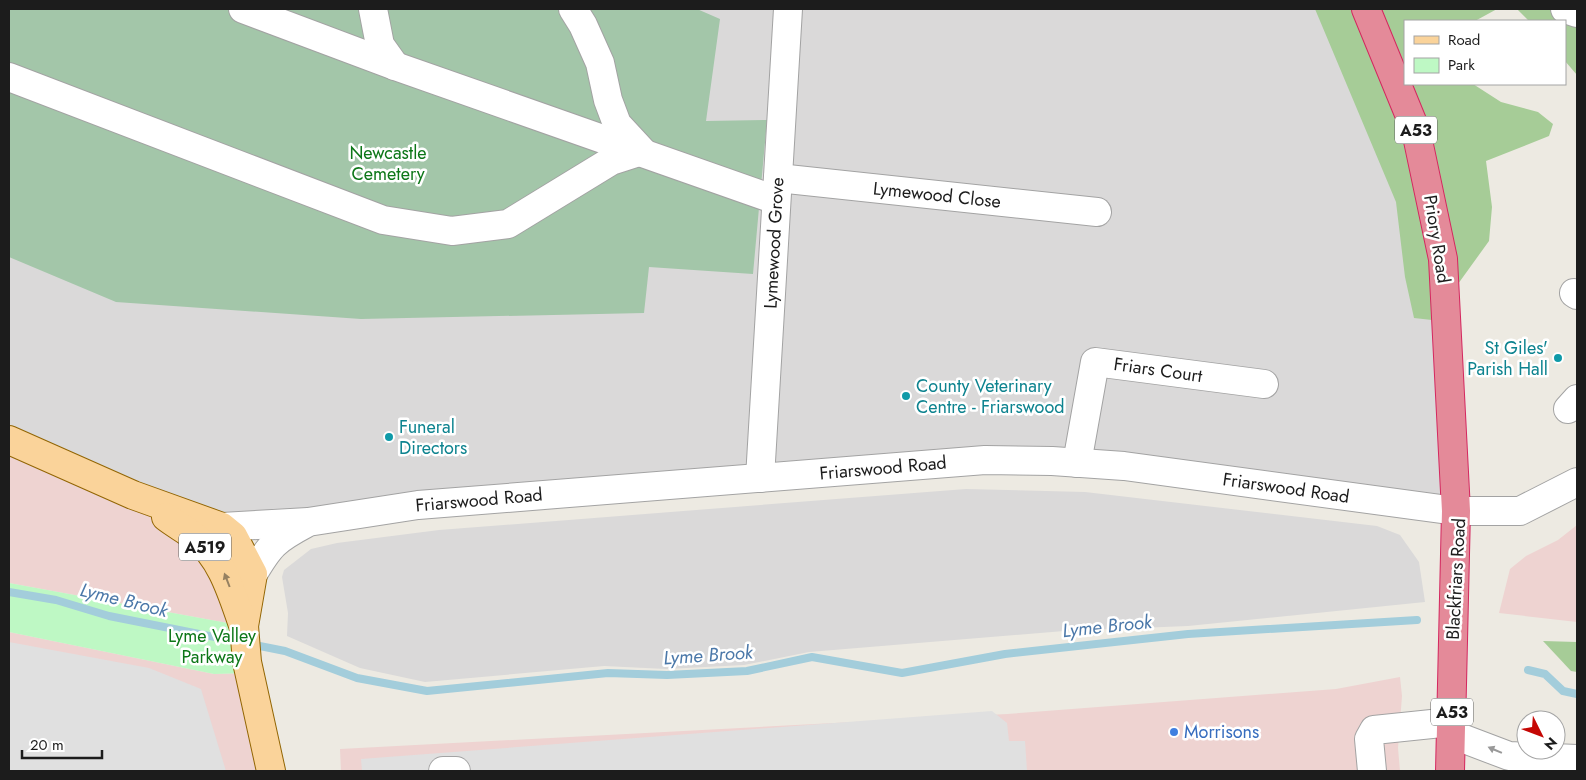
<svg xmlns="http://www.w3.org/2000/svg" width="1586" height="780" font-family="Jost,sans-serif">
<rect width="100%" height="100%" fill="#edeae2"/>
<g fill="#dad9d9">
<polygon points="9,9 1366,9 1416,131 1456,511 1052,461 222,527 9,440"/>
<polygon points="966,489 1085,492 1377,526 1400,535 1419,562 1425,602 1188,626 1064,631 809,652 744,665 666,669 604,666 425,682 360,668 287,636 288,613 282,577 284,570 311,549 337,543 439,530"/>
</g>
<g fill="#eed3d1">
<polygon points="9,440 196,537 244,626 9,583"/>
<polygon points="1577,525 1577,622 1499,613 1510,569 1526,556 1558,540"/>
<polygon points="9,632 214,674 248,673 271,771 9,771"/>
<polygon points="1400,677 1402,696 1398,748 1400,771 341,771 340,749 1007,714 1336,689"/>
</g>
<g fill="#a6cc97">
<polygon points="1315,9 1497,9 1475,21 1405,21 1405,84 1473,84 1501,102 1538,112 1553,124 1549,136 1486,161 1492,207 1489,241 1432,320 1414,318 1405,277 1396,202"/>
<polygon points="1517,9 1577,9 1577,75 1565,61 1565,21 1529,21"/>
<polygon points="1543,641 1577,642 1577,672 1571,671"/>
</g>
<polygon fill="#a3c6a9" points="9,9 697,9 720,19 706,121 767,120 753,274 649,267 644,313 361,319 116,302 9,257"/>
<polygon fill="#bef8c4" points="9,583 244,626 248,673 214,674 9,632"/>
<g fill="#e0e0e0">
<polygon points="9,642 149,668 201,689 226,771 9,771"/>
<polygon points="992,711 1007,723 1009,741 1025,741 1027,771 362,771 361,759"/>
</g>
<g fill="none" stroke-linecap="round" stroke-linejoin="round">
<g stroke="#a3cddb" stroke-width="8">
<polyline points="9,592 56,600 109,616 285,651 357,678 427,691 608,673 667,675 747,671 812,657 902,673 1005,654 1188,634 1417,620"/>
<polyline points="1528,670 1545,674 1563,691 1577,694"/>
</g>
<g stroke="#a3a3a3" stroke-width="30">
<g id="minor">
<polyline points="243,9 395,66 776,200"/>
<polyline points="373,9 380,45 395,66"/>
<polyline points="1565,9 1577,13"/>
<polyline points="9,77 383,220 452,231 508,224 611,161 642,151 617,124 608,100 600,63 583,25 573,9"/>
<polyline points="778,178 1097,212"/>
<polyline points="1574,293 1577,295"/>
<polyline points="1568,409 1577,399"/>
<polyline points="1077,463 1095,362 1264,384"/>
<polyline points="760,478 788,9"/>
<polyline points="222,527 308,522 418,505 985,460 1052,461 1124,466 1456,511 1520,511 1577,482"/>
<path d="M253,574C270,545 275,540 305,524"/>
<polyline points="1451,734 1509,756 1577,759"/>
<polyline points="443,771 456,771"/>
<polyline points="1372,771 1369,739 1374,730 1451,722"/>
</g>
</g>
<g stroke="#926503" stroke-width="30">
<g id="major">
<polyline points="9,440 133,495 222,527 233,536 253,574 244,626 247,662 271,771"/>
<path d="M166,517C175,524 186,530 195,537C222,558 232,594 243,625"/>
</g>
</g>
<g stroke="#d4275f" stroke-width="30">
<polyline id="highway" points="1366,9 1416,131 1443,259 1456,511 1450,771"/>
</g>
<use href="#minor" stroke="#fff" stroke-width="28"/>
<use href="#major" stroke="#fad39a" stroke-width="28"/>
<use href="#highway" stroke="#e48a99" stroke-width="28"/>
</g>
<defs><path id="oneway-solid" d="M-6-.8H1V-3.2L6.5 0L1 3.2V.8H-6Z" transform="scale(1.25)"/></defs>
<use fill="#968161" href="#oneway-solid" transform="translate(227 580) rotate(-111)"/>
<use fill="#999" href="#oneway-solid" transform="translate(1495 750) rotate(-157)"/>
<g fill="#0f9aa8" stroke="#fff" stroke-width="2">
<circle cx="1558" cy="358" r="5"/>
<circle cx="906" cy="396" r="5"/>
<circle cx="389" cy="437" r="5"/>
</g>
<circle fill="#3f7fe0" stroke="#fff" stroke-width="2" cx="1174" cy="732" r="5"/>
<g text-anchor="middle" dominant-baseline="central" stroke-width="5" stroke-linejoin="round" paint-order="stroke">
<g fill="#fff" stroke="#606060" stroke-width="1">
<rect x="1395" y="116.5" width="42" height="27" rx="4"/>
<rect x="179" y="533.5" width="52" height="27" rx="4"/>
<rect x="1431" y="698.5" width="42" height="27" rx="4"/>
</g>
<g font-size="16" font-weight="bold" fill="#1c1c1c">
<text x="1416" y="130">A53</text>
<text x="205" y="547">A519</text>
<text x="1452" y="712">A53</text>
</g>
<g font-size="18" fill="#0d7718" stroke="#fff">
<text x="388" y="153">Newcastle<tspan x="388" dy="21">Cemetery</tspan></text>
<text x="212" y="636">Lyme Valley<tspan x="212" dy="21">Parkway</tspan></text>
</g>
<g font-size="18" fill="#1c1c1c" stroke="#fff">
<text transform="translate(937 195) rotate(6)">Lymewood Close</text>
<text transform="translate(1437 239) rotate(81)">Priory Road</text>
<text transform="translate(774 243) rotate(-87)">Lymewood Grove</text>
<text transform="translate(1158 370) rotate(8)">Friars Court</text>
<text transform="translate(883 468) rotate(-5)">Friarswood Road</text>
<text transform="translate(1286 488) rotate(8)">Friarswood Road</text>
<text transform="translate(479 500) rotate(-5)">Friarswood Road</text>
<text transform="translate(1456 579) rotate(-87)">Blackfriars Road</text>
</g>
<g font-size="18" fill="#0d838f" stroke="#fff" text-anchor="start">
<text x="1548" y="348" text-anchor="end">St Giles'<tspan x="1548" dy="21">Parish Hall</tspan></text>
<text x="916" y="386">County Veterinary<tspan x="916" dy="21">Centre - Friarswood</tspan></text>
<text x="399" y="427">Funeral<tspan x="399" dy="21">Directors</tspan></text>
</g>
<g font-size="18" fill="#366cbe" stroke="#fff" text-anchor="start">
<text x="1184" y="732">Morrisons</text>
</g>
<g font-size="19" font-style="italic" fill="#4b78a9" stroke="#fff">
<text transform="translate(124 600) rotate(14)">Lyme Brook</text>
<text transform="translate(1107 626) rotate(-6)">Lyme Brook</text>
<text transform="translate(708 655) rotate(-4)">Lyme Brook</text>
</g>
</g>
<rect width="1586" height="780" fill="none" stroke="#1c1c1c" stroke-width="20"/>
<rect x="1404" y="20" width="162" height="65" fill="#ffffff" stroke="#a4a4a4"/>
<rect x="1414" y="36" width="25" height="8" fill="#fad39a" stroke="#a4a4a4"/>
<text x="1448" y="45" font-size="15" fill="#1c1c1c">Road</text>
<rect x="1414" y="58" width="25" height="15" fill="#bef8c4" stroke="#a4a4a4"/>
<text x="1448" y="70" font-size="15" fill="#1c1c1c">Park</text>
<g transform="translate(1541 735) rotate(132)"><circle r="24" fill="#ffffff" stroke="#a4a4a4"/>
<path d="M0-4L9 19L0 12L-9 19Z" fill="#c50704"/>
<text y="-8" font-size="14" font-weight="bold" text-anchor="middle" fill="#1c1c1c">N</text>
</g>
<path d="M22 750v8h80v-8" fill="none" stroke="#1c1c1c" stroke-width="2.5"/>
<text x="30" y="750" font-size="15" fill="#1c1c1c" stroke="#ffffff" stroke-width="4" paint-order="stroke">20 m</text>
</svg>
